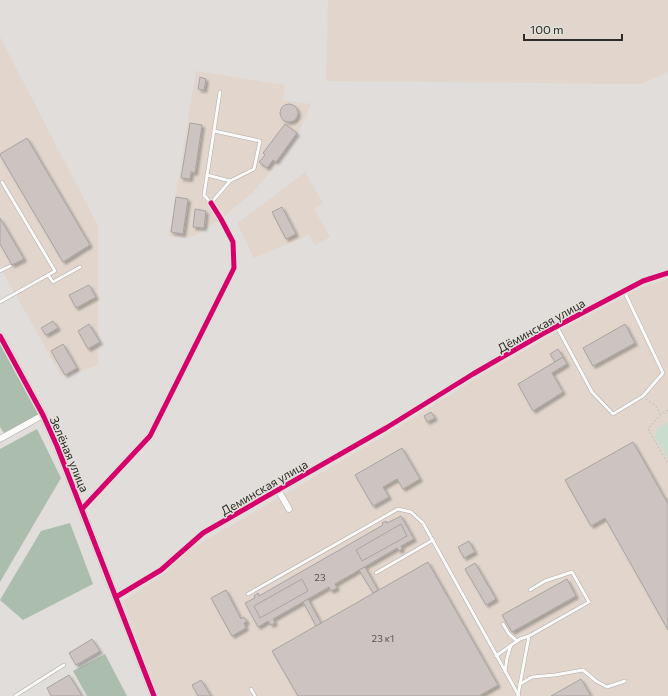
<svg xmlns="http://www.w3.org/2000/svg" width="668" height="696" font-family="Commissioner,sans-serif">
<defs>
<filter id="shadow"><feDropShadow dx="2.5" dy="2.5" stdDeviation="1" flood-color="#0004"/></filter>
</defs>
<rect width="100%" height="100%" fill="#e0ddda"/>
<g fill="#e2d6cc">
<polygon points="328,0 668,0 668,72 640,84 326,81"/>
<polygon points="0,37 98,226 98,365 62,377 0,267"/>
<polygon points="196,71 285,85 283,100 311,104 298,134 276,165 252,193 221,219 196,235 186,238 169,236"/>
<polygon points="305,172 323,203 314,209 330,237 315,245 309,235 254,258 237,223 258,208"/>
<polygon points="668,279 668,696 159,696 123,601 164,574 169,570 176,560 194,545 196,546 389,433 476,379 546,338 645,286"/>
</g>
<polygon fill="#cadccc" points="668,422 668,459 655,438 658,428"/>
<g fill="#abbdad">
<polygon points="0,336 43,415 6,436 0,427"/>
<polygon points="37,429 61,478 0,582 0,449"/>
<polygon points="70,523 93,584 23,620 0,600 41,531"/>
<polygon points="105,654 127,696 87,696 73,671"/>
</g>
<g fill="#cdc4c1" stroke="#a6a4a2" filter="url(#shadow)">
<polygon points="200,77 206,79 204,90 198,89"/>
<circle cx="289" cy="113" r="9"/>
<polygon points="190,123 202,125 195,173 191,172 190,179 181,178"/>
<polygon points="285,124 297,133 276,162 273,160 267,168 259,162 265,155 263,153"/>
<polygon points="27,138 90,245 63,262 0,155 0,154"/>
<polygon points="176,197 188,199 183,234 171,232"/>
<polygon points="282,207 296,234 286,239 272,212"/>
<polygon points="195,209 206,211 204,228 193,227"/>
<polygon points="0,218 24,259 12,265 0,244"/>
<polygon points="89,285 96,297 76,308 69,295"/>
<polygon points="53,321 58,328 46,335 41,328"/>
<polygon points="89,324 100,342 88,349 78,331"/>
<polygon points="625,324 635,343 593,366 583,348"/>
<polygon points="63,344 77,368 65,375 51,351"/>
<polygon points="558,349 563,357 555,362 550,354"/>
<polygon points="563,357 567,364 552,373 563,392 533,411 518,384"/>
<polygon points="431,412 435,418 427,422 424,416"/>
<polygon points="633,442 668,504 668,630 605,518 591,526 565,480"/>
<polygon points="402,448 420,479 403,489 397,479 383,487 389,497 373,506 355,475"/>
<polygon points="401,516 414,539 401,546 402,549 399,551 397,548 335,584 337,588 331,591 329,587 273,619 275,623 271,625 268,621 258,627 245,603 255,598 254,596 258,593 259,596 383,525 382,523 386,521 387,523"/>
<polygon points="401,524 407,536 362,561 356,550"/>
<polygon points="469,541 475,552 464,558 458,547"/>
<polygon points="428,562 498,685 479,696 298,696 272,651"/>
<polygon points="475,563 496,599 486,605 465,569"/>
<polygon points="365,567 378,590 373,593 359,570"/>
<polygon points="302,579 308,591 260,618 254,606"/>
<polygon points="567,579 576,596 512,632 502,615"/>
<polygon points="226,590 241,619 244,617 247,622 244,623 246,628 232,636 211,598"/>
<polygon points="308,599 321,623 316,626 303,602"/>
<polygon points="92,639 100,651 76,665 69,653"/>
<polygon points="69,675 82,696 51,696 47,688"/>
<polygon points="581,679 591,696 551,696"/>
<polygon points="201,680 211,696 198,696 192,685"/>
</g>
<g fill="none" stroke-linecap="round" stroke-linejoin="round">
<g stroke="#aeacaa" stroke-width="4">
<g id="service">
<polyline points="220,92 204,195 211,203 230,181"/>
<polyline points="207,175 230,181 254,169 260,141 214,131"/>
<polyline points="2,182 55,271 48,275"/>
<polyline points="0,271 10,266"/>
<polyline points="0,302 48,275 53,282 80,267"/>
<polyline points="557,327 592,392 613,414 643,396 663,373 624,291"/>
<polyline points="376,573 433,540"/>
<polyline points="248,594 398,509 411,512 423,523 519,696"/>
<polyline points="503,624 509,634 517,641"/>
<polyline points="496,656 520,639 529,636 589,602 572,572 545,581 530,590"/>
<polyline points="505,671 507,658 511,645"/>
<polyline points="520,684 532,677 555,675 583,670 596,681 607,687 625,681"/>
<polyline points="251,689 255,696"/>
<polyline points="518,695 529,636"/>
<polyline points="15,696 64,665"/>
</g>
</g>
<g stroke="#aeacaa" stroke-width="7">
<g id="minor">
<polyline points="0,439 43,415"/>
<polyline points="278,490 289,509"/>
<polyline points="82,509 150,436 234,268 233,242 221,219 211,203"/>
<polyline points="116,597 161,570 203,533 386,428 473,374 544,333 643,281 668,273"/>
</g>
</g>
<g stroke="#aeacaa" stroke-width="8">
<polyline id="tertiary" points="0,336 43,415 57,446 154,696"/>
</g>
<g stroke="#bdbcba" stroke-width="1" stroke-dasharray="2 2" stroke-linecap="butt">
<polyline points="646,399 656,406 660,414"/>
<polyline points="668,410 660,415 648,429 668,464"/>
</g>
<use href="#service" stroke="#fafaf9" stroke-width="3"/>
<use href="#minor" stroke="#fafaf9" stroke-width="6"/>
<use href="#tertiary" stroke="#fafaf9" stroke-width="7"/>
<g stroke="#e2ded8" stroke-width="8">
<g id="cycleway">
<polyline points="0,336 43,415 57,446 154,696"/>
<polyline points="82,509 150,436 234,268 233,242 221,219 211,203"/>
<polyline points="116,597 161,570 203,533 386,428 473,374 544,333 643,281 668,273"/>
</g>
</g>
<use href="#cycleway" stroke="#d6006c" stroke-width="5"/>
</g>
<g text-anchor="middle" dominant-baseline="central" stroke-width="3" stroke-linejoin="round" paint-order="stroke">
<g font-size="10" fill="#575451">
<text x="320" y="577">23</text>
<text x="383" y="638">23 к1</text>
</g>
<g font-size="12" fill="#2d2c2a" stroke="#e2ded8">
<text transform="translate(541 325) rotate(-29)">Дёминская улица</text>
<text transform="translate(70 454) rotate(67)">Зелёная улица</text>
<text transform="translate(264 487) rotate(-30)">Деминская улица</text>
</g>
</g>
<path d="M524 34v6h98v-6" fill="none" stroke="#2d2c2a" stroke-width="2"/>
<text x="530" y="34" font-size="12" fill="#2d2c2a" stroke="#e2ded8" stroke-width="3" paint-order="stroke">100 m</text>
</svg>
